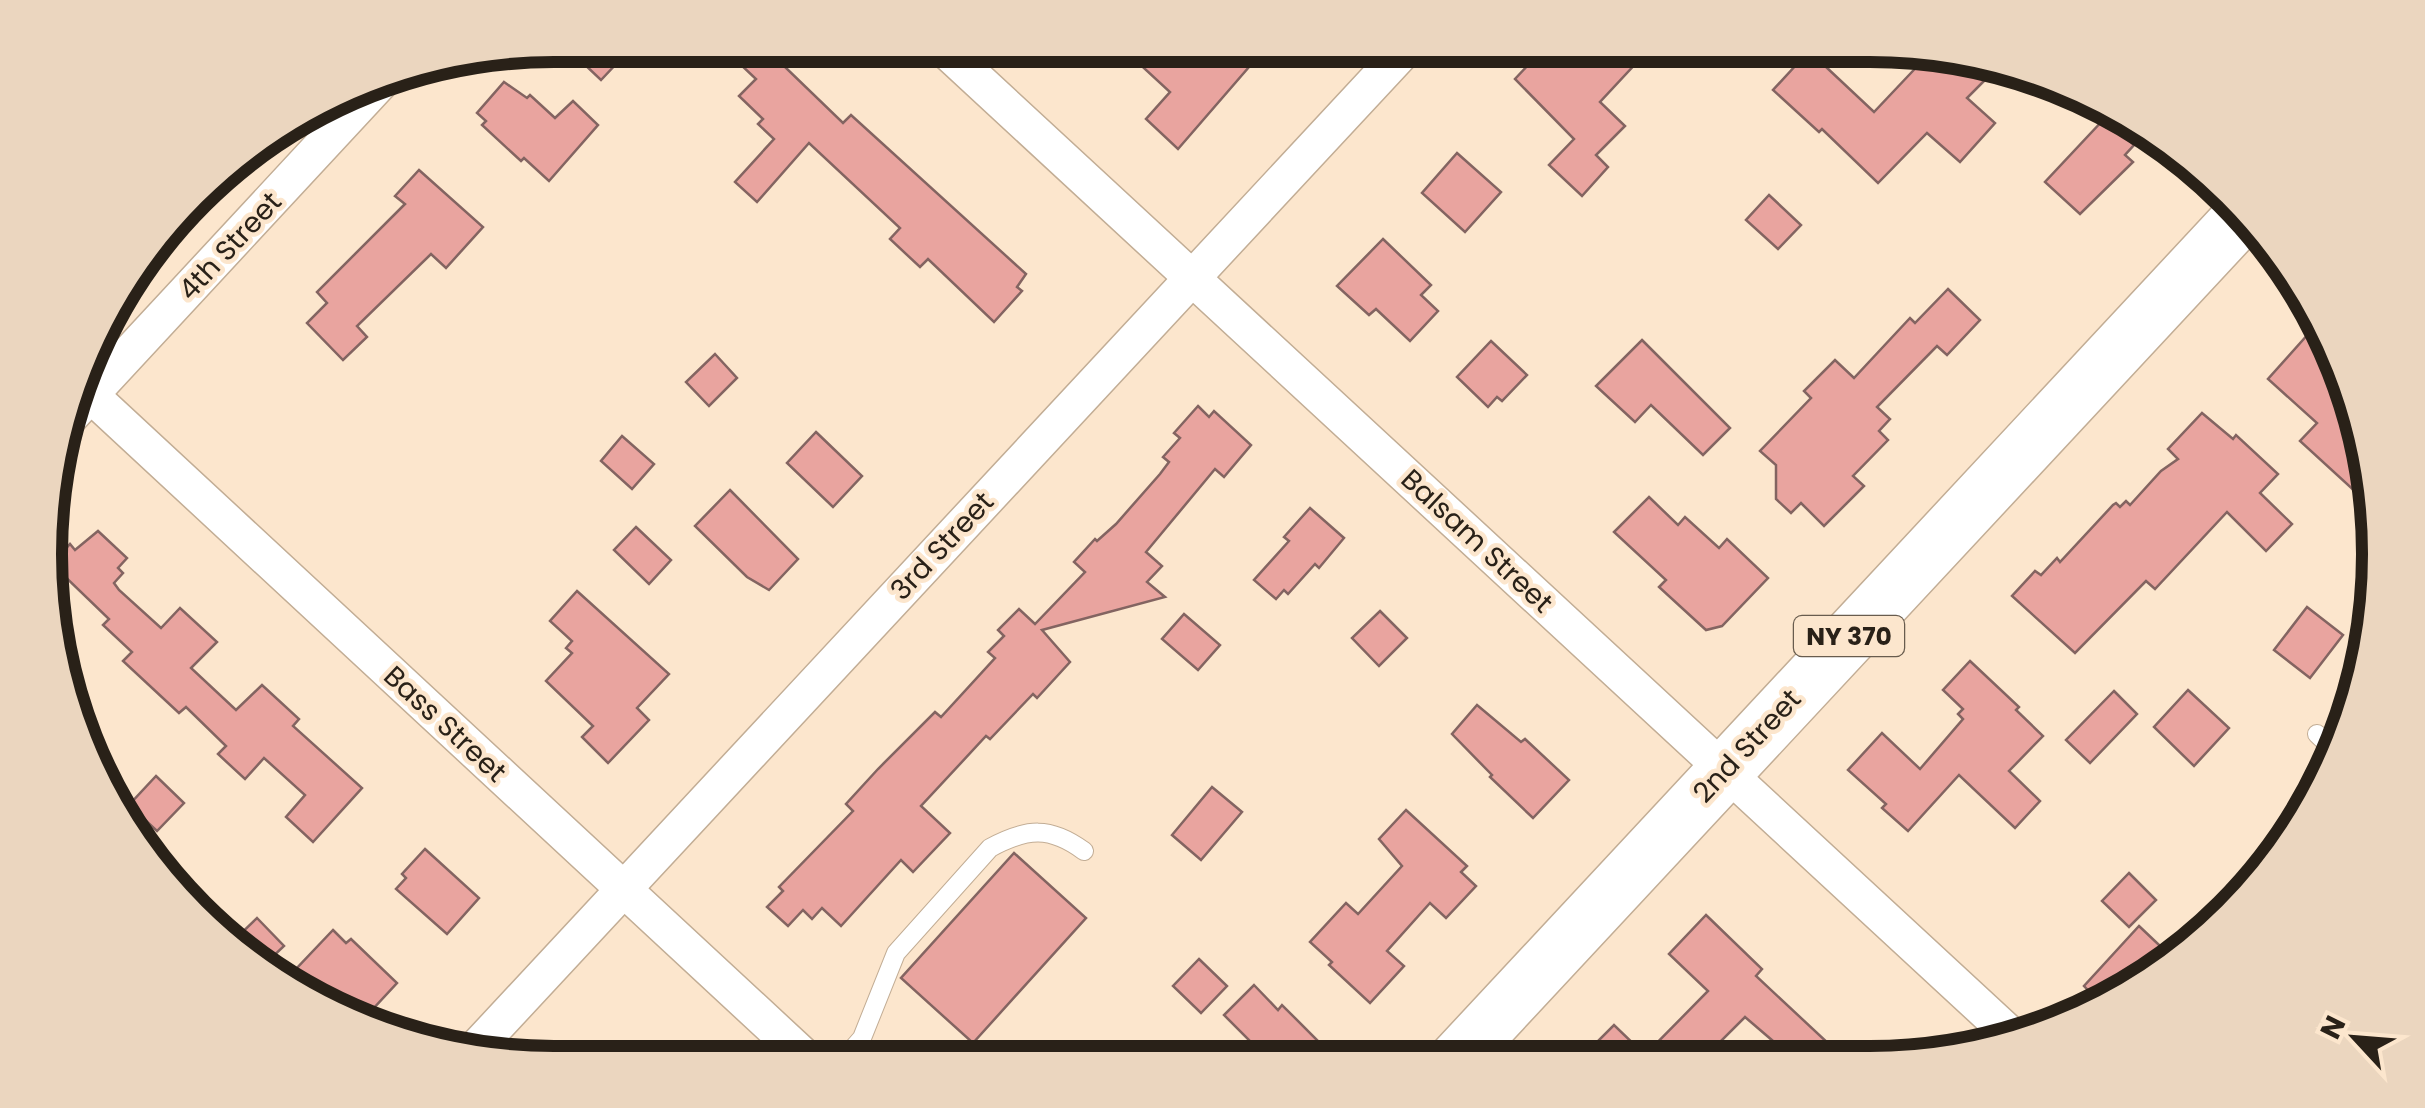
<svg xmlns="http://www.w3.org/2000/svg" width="2425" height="1108" font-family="Poppins,sans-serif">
<rect width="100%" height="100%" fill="#fce6cd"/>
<g fill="#e9a49f" stroke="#836461" stroke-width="2.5">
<polygon points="564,45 634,45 601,80"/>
<polygon points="720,45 769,45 789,65 786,68 843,123 851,115 1026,274 1017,287 1022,291 994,322 928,259 920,267 890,239 900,228 809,143 757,202 735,182 774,139 758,124 763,119 739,96 756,79"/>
<polygon points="1119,45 1268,45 1178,149 1146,119 1170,92"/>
<polygon points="1558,45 1653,45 1600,102 1625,126 1596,155 1608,167 1582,196 1549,165 1574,139 1515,79 1543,49 1552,58"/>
<polygon points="1809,51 1874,112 1927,56 1995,70 1967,98 1995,123 1960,162 1927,133 1878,183 1822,129 1819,132 1773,90"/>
<polygon points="504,82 527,98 530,95 555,118 573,101 598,125 549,181 524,158 521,161 482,125 486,121 477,113"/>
<polygon points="2105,118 2134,145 2125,155 2133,162 2080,214 2045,182"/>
<polygon points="1457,153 1501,192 1465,232 1422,193"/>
<polygon points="419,170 483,227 446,268 431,254 357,326 367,337 343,360 307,323 327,303 317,292 405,204 395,196"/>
<polygon points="1769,195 1801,225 1778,249 1746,220"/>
<polygon points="1383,239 1431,285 1421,295 1438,311 1410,341 1376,309 1369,315 1337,286"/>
<polygon points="1948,289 1980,320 1947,355 1937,346 1877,407 1890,419 1879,431 1888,440 1853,476 1864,486 1824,526 1801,503 1791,513 1776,499 1776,465 1760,451 1811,398 1804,391 1835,360 1854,378 1910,318 1915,323"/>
<polygon points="2310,332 2341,360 2371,506 2300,441 2317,423 2268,379"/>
<polygon points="1642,340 1730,428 1703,455 1651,405 1635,422 1596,386"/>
<polygon points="1491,341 1527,375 1502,401 1497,397 1488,407 1457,377"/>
<polygon points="715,354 737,378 709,406 686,382"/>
<polygon points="1198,406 1209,417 1214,411 1251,445 1224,477 1215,469 1146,552 1162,566 1147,582 1165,597 1042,630 1070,662 1037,698 1033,694 990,739 986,736 921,806 950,833 913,872 901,860 841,926 822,908 812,919 803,910 788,926 767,907 783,891 779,887 853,811 846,804 878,769 935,712 941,717 995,658 988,652 1004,636 998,630 1019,609 1035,624 1085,572 1074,562 1095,539 1097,541 1116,524 1160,474 1169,462 1163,457 1180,438 1174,433"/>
<polygon points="2202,413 2233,439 2236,435 2278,474 2260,493 2292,524 2266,551 2227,512 2155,589 2146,581 2075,653 2012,596 2035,571 2041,575 2057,558 2060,562 2113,505 2116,503 2120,507 2126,501 2130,505 2161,471 2178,459 2168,449"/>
<polygon points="816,432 862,476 833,507 787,463"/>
<polygon points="622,436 654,464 632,489 601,461"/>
<polygon points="730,490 798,559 769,590 747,577 695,526"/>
<polygon points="1649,497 1678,525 1685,517 1719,548 1727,539 1768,578 1722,626 1706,630 1659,587 1666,580 1614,532"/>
<polygon points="1310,508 1344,538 1319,568 1315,564 1288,594 1284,590 1276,599 1254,580 1289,541 1284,537"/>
<polygon points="636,527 671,560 649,584 614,550"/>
<polygon points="98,531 127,558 118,568 123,573 114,583 119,590 161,628 180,608 217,642 191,668 236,710 262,685 299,719 293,726 362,788 313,842 286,817 305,795 264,758 245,779 218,754 226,746 186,707 179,713 123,661 132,652 103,625 109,619 55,567 55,561 70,544 75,550"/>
<polygon points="577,591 669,674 637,708 649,720 608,763 582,737 593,726 546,681 572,653 566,648 572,641 550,621"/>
<polygon points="2307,607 2343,635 2310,678 2274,650"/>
<polygon points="1380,611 1407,638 1379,666 1352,638"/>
<polygon points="1184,614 1220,645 1198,670 1162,639"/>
<polygon points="1970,661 2019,707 2016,710 2043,736 2009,771 2040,801 2015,828 1959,775 1908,831 1882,808 1886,804 1848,770 1882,733 1920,769 1963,719 1958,714 1963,709 1943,690"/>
<polygon points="2188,690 2229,728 2194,766 2154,727"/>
<polygon points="2114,691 2137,714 2090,763 2066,740"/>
<polygon points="1477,705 1521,742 1525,739 1569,780 1533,818 1490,777 1492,775 1452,734"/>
<polygon points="156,776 184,803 157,831 129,805"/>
<polygon points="1212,787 1242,812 1201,860 1172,835"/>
<polygon points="1406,810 1467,866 1461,872 1476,886 1446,918 1430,903 1387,951 1404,966 1370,1003 1329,965 1332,962 1310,942 1346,903 1358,914 1402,866 1379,839"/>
<polygon points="425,849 479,898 447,934 396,889 406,878 402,874"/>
<polygon points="1014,853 1086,918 973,1043 901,978"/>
<polygon points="2129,873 2156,900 2129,927 2102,901"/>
<polygon points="1706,915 1762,969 1756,976 1845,1059 1794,1059 1745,1017 1703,1059 1579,1060 1614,1025 1645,1055 1708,991 1669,954"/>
<polygon points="257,918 284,946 264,965 230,944"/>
<polygon points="2139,926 2176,961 2101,1004 2084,986"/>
<polygon points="333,930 346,943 351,939 397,983 359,1024 342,1013 296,969"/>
<polygon points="1199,959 1227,986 1201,1013 1173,986"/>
<polygon points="1254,985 1278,1010 1282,1005 1321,1044 1305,1061 1238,1061 1253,1044 1224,1015"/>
</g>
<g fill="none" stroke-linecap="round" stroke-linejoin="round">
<g stroke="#c2ad95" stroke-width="20">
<g id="service">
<polyline points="2317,734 2338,754"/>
<path d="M841,1062L862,1038L896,953L990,848C1027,828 1050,826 1084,851"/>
</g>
</g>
<g stroke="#c2ad95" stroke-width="38">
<g id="minor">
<polyline points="940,45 2014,1038"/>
<polyline points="81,386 810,1062"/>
<polyline points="69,418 390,72"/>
<polyline points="476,1048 1409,45"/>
</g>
</g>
<g stroke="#c2ad95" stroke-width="58">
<polyline id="primary" points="1456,1060 2244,214"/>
</g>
<use href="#service" stroke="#fff" stroke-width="18"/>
<use href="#minor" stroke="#fff" stroke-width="35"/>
<use href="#primary" stroke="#fff" stroke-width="55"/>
</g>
<g text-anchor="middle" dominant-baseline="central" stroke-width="9" stroke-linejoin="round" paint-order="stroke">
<rect fill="#fce6cd" stroke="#685c4e" stroke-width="2.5" x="1794" y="616" width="110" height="40" rx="8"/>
<g font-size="25" font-weight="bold" fill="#292118">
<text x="1849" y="636">NY 370</text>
</g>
<g font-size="28" fill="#292118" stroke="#fce6cd">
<text transform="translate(230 246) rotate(-47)">4th Street</text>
<text transform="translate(1477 541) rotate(43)">Balsam Street</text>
<text transform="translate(942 546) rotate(-47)">3rd Street</text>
<text transform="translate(445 724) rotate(43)">Bass Street</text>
<text transform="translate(1747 746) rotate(-47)">2nd Street</text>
</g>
</g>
<path d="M0 0H2425V1108H0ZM554 62H1870A492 492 0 0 1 2362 554V554A492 492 0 0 1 1870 1046H554A492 492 0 0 1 62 554V554A492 492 0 0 1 554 62Z" fill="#ebd6bf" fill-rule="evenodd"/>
<path fill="none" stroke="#292118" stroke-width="12" d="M554 62H1870A492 492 0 0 1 2362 554V554A492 492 0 0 1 1870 1046H554A492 492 0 0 1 62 554V554A492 492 0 0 1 554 62Z"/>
<g transform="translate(2355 1038) rotate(296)" stroke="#fce6cd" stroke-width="8" paint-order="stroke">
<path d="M0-8L18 38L0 25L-18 38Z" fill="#292118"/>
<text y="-15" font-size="28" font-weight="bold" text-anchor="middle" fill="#292118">N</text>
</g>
</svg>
